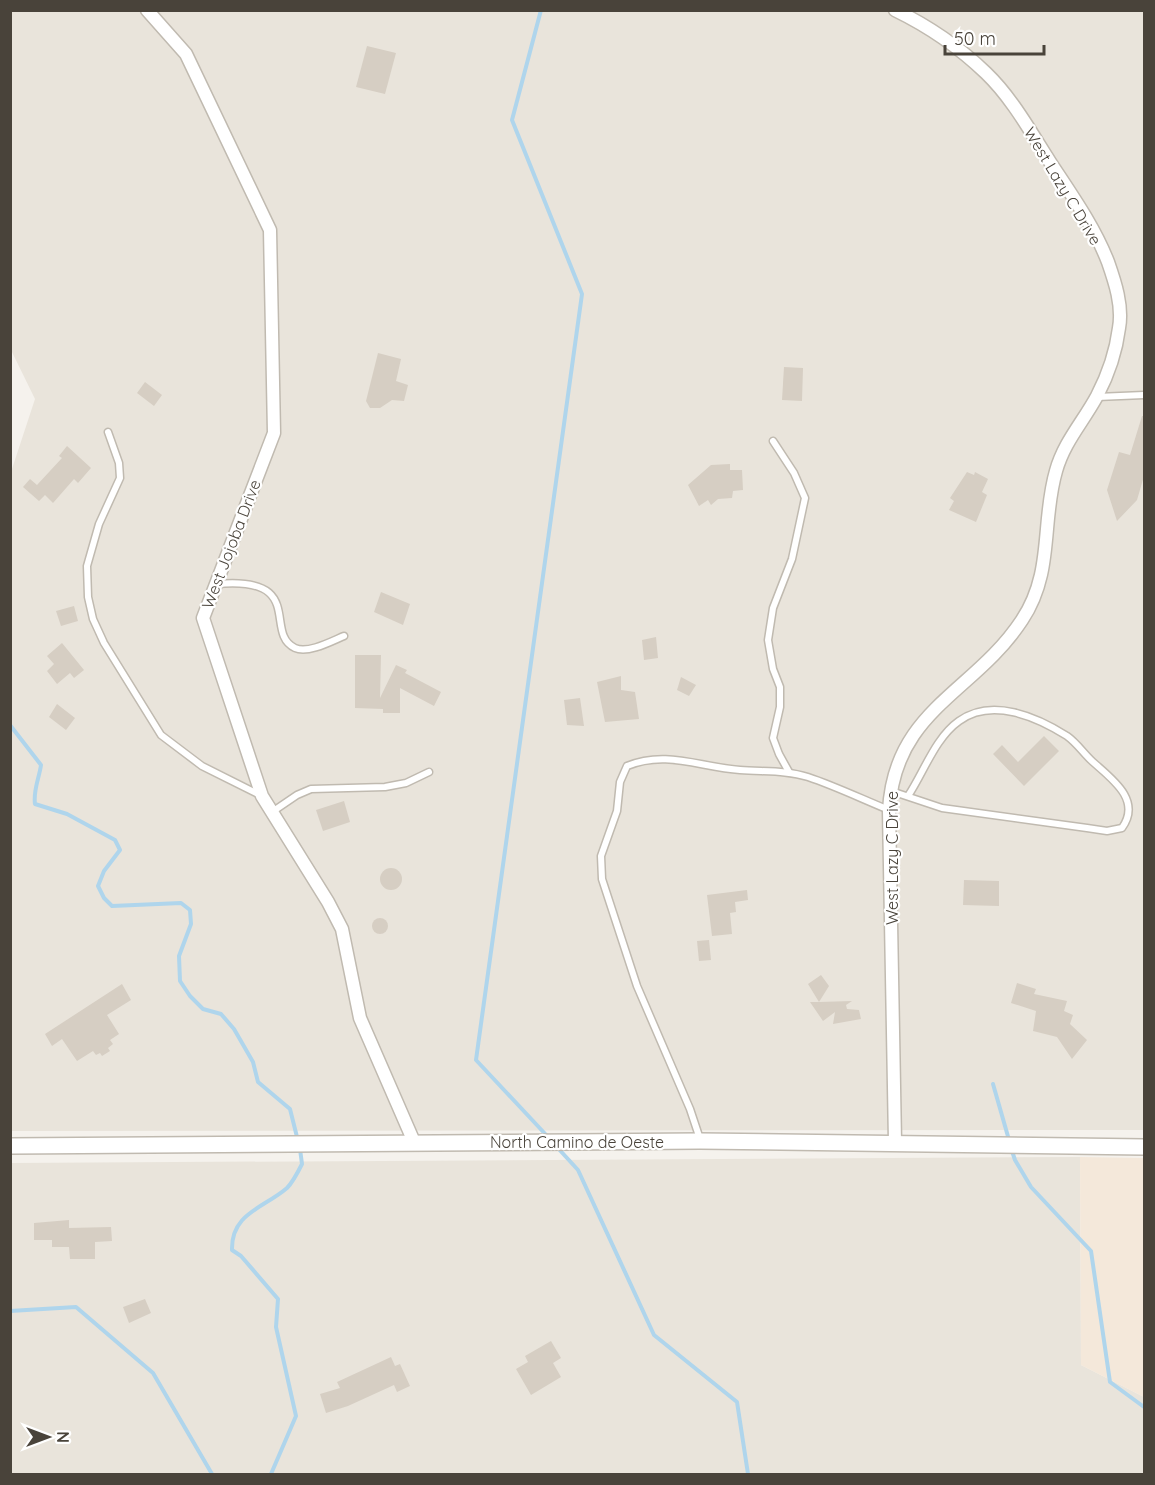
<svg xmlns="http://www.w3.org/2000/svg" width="1155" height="1485" font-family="Quicksand,sans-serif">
<rect width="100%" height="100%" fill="#f5f2ed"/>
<g fill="#e9e4db">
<polygon points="11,11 1144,11 1144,1130 11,1131 10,475 35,399 11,350"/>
<polygon points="1080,1157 1081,1365 1144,1397 1144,1474 11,1474 10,1163"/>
</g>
<polygon fill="#f4e8da" points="1080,1157 1144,1158 1144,1397 1081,1365"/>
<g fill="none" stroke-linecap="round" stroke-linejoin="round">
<g stroke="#afd5ec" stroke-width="4">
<polyline points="541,10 512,120 582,294 476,1060 549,1138"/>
<path d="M10,725L41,765C39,779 33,790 35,804L67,814L115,840L120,850L104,871L98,886L104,898L112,906L181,903L190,910L191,924L179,956L180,981L190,996L203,1009L221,1014L234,1029L253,1062L258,1082L290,1109L298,1141"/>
<polyline points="993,1084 1009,1140"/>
<polyline points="556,1146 578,1170 654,1335 737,1402 748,1474"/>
<polyline points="1011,1148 1015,1160 1031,1187 1091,1251 1110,1382 1144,1407"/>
<polyline points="10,1311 76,1307 153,1373 212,1474"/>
<path d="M271,1474L296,1416L276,1327L278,1299L241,1256L232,1250C231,1213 264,1208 287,1188C293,1182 298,1172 302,1164L300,1149"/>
</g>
</g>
<g fill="#d6cec3">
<polygon points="367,46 396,53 385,94 356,87"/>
<polygon points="378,353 401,359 396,381 408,385 404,401 392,400 380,408 370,408 366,401"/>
<polygon points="784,367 803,368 802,401 782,400"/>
<polygon points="145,382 162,395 154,406 137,393"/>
<polygon points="1142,416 1144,416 1144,476 1137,500 1117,521 1107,490 1119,452 1130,455"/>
<polygon points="67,446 91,468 78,483 74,479 53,503 45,495 39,501 23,487 30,479 37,485 62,458 59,456"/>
<polygon points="730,464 730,470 742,470 743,490 733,491 732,498 718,499 711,505 708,500 699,506 688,485 711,465"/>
<polygon points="967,472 974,475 975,472 988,479 982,492 987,495 976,522 949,510 954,501 950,498"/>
<polygon points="381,592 410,604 403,625 374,612"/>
<polygon points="74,606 78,621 61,626 56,611"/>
<polygon points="656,637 658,658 644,660 642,640"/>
<polygon points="62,643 84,670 74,678 70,673 57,684 47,671 54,664 47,656"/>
<polygon points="355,655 381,655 380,698 396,665 407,670 405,673 441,692 434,706 400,688 400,713 383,713 383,709 355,708"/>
<polygon points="621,676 621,690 635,692 639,719 605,722 597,682"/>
<polygon points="681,677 696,685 689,696 677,690"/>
<polygon points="580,698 584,726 567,725 564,700"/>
<polygon points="57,704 75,718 66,730 49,717"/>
<polygon points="1044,736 1059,751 1024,786 993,754 1002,745 1018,762"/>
<polygon points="344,801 350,822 323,831 316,810"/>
<circle cx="391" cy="879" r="11"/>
<polygon points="964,880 999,881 999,906 963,905"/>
<polygon points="747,890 748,900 735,902 736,912 730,913 732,934 712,936 707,895"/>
<circle cx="380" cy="926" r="8"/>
<polygon points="709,940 711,960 699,961 697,941"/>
<polygon points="821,975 829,986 819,1002 852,1001 846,1005 847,1009 859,1010 861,1019 833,1024 835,1012 823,1021 810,1002 819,1002 808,984"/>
<polygon points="1017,983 1036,989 1034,994 1067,1001 1064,1011 1073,1015 1070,1024 1087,1040 1072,1059 1057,1037 1033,1031 1036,1011 1011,1003"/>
<polygon points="122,984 131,1000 107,1015 119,1034 110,1040 113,1044 108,1048 110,1051 102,1056 100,1053 96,1055 93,1051 77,1061 62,1039 52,1046 45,1034"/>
<polygon points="69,1220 69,1228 111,1227 112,1241 95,1242 95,1259 70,1259 69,1247 52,1247 52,1240 34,1240 34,1223"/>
<polygon points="145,1299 151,1313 129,1323 123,1307"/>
<polygon points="551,1341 561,1358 553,1363 561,1377 531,1395 516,1369 528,1362 525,1356"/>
<polygon points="391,1357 395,1366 400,1364 410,1386 397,1392 394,1385 348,1406 326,1413 320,1394 340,1388 337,1382"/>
</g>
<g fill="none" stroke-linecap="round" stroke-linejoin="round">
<g stroke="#c0bab0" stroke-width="9">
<g id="service">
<polyline points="1097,397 1144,395"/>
<polyline points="108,432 119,463 120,478 99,524 87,566 88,597 93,619 104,643 161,735 202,766 262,796"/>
<polyline points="773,441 794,473 805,498 792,559 773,608 768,640 773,669 780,687 780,707 773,738 779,754 789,772"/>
<path d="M217,584C307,576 263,633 295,648C308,654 332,641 344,636"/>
<path d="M891,791L942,808L1087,828L1107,831L1122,828C1142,800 1112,779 1093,762C1084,754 1077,743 1067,736C1037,717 992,697 959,721C935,738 924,772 908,796"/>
<polyline points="272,812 297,795 311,789 385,787 406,783 429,772"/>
<path d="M700,1139L690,1109L637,986L602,879L601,856L617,811L620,782L627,766C666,750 699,767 740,770C763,772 786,770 808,777C835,786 862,799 889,810"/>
</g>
</g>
<g stroke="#c0bab0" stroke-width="15">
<g id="minor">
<polyline points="147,10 186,54 270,230 274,433 203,618 262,796 328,902 342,929 360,1018 414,1142"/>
<path d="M895,1142L889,811C894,710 974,693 1022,620C1054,572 1041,522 1056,471C1064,442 1083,422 1097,396C1108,375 1116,352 1119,328C1123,306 1115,282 1108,262C1094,226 1071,194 1050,162C1030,131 1012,98 986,73C959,47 928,26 895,10"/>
</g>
</g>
<g stroke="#c0bab0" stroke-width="18">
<polyline id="tertiary" points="10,1146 700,1141 1144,1147"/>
</g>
<use href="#service" stroke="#fff" stroke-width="6"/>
<use href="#minor" stroke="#fff" stroke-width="12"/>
<use href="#tertiary" stroke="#fff" stroke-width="15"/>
</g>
<g text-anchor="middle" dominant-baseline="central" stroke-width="4.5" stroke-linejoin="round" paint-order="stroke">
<g font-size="16" fill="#49433a" stroke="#fff">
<text transform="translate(1063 186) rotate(59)">West Lazy C Drive</text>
<text transform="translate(231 544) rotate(-69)">West Jojoba Drive</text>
<text transform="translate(892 858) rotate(-90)">West Lazy C Drive</text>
<text x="577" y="1142">North Camino de Oeste</text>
</g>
</g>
<rect width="1155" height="1485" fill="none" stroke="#49433a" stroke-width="24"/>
<g transform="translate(48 1437) rotate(90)" stroke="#ffffff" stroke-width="4.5" paint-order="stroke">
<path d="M0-4.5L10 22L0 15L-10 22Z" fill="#49433a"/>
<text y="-9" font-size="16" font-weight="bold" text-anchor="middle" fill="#49433a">N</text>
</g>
<path d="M945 45v9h99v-9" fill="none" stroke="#49433a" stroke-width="3"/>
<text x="954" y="45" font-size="18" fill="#49433a" stroke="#ffffff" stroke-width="4.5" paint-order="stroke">50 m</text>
</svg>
